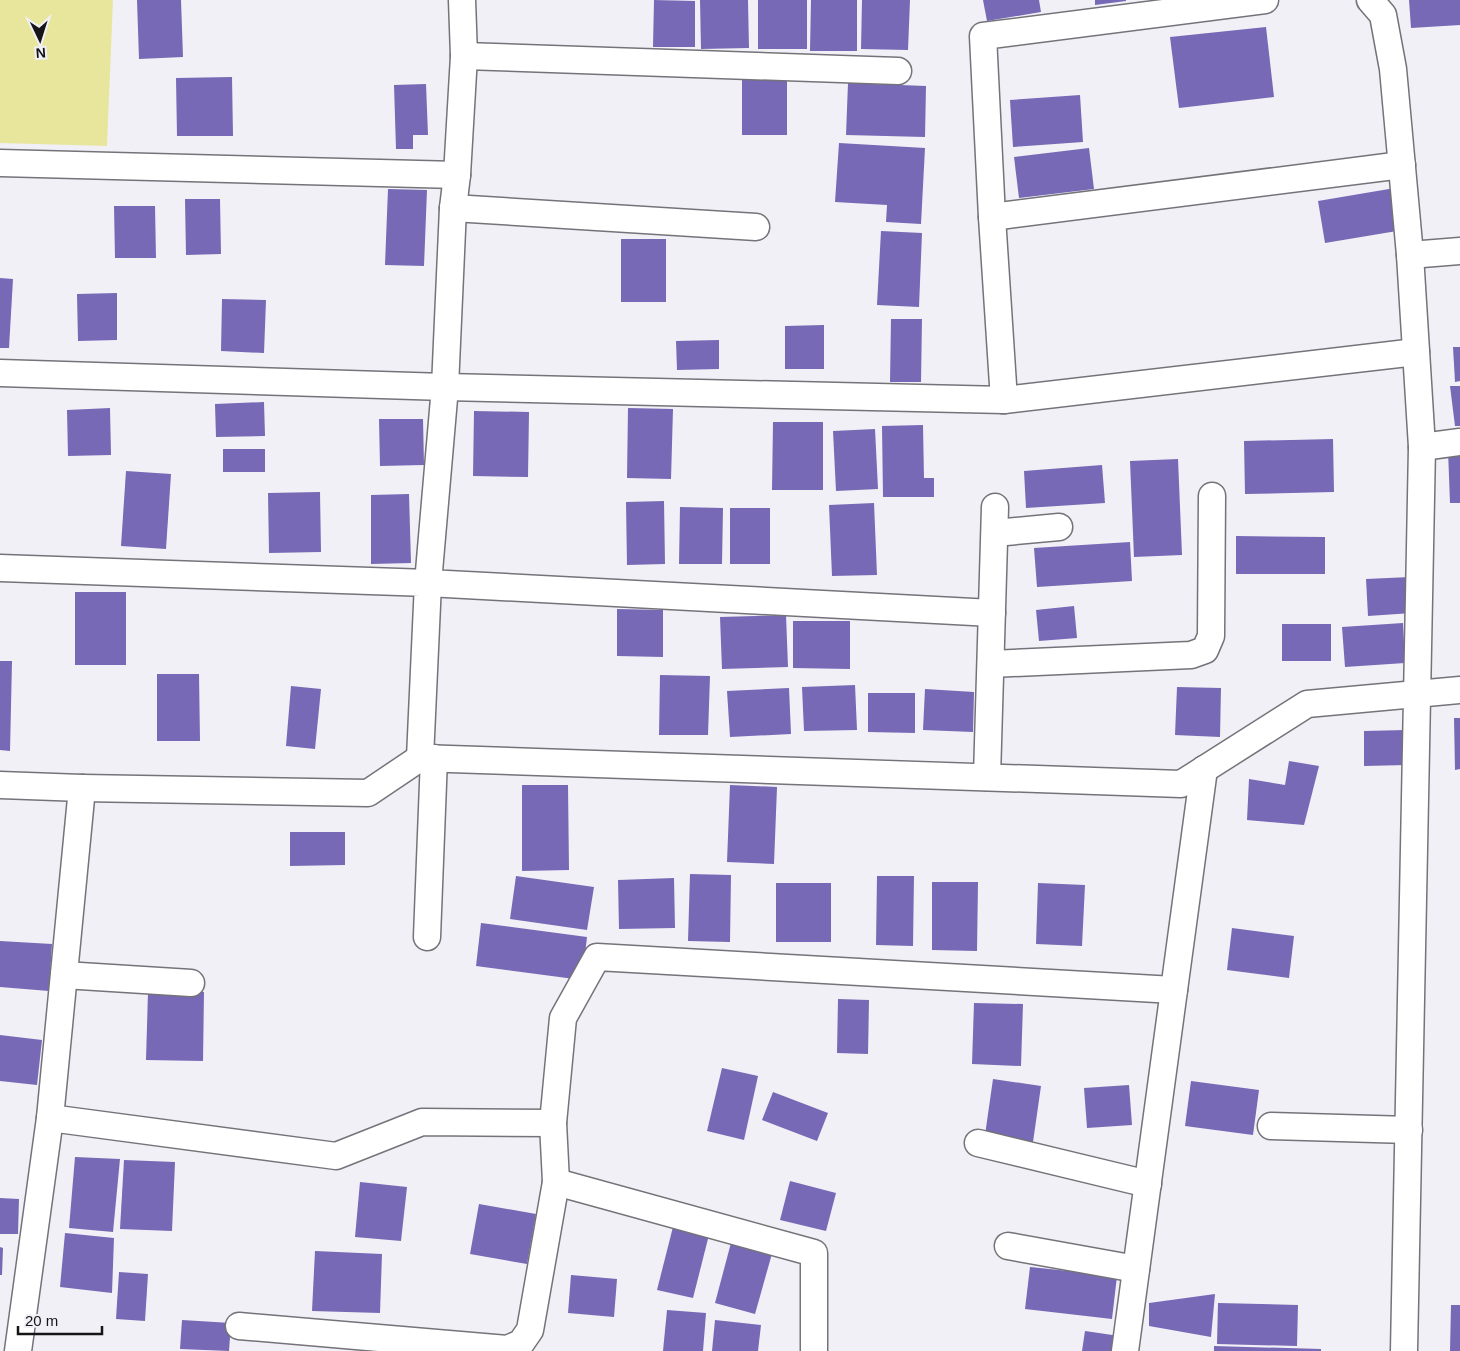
<svg xmlns="http://www.w3.org/2000/svg" width="1460" height="1351" font-family="Helvetica,sans-serif">
<rect width="100%" height="100%" fill="#f1f0f6"/>
<polygon fill="#e8e69d" points="0,0 113,0 107,146 0,143"/>
<g fill="#7769b5">
<polygon points="137,0 181,0 183,57 139,59"/>
<polygon points="654,0 695,1 695,47 653,47"/>
<polygon points="700,0 748,0 749,48 701,49"/>
<rect x="758" y="0" width="49" height="49"/>
<polygon points="811,0 857,0 857,51 810,51"/>
<polygon points="862,0 910,0 908,50 861,49"/>
<polygon points="983,0 1039,0 1041,12 987,21"/>
<polygon points="1095,0 1126,0 1126,1 1095,5"/>
<polygon points="1409,0 1460,0 1460,25 1411,28"/>
<polygon points="1266,27 1274,97 1179,108 1170,37"/>
<polygon points="232,77 233,136 177,136 176,78"/>
<rect x="742" y="78" width="45" height="57"/>
<polygon points="848,83 926,86 925,137 846,135"/>
<polygon points="426,84 428,135 413,135 413,149 396,149 394,85"/>
<polygon points="1080,95 1083,142 1013,147 1010,100"/>
<polygon points="839,143 925,148 921,224 886,222 887,205 835,202"/>
<polygon points="1089,148 1094,189 1019,198 1014,157"/>
<polygon points="1395,188 1403,230 1325,243 1318,201"/>
<polygon points="388,189 427,190 424,266 385,265"/>
<polygon points="185,199 220,199 221,254 186,255"/>
<polygon points="114,206 155,206 156,258 115,258"/>
<polygon points="881,231 922,233 919,307 877,305"/>
<rect x="621" y="239" width="45" height="63"/>
<polygon points="0,278 13,279 9,348 0,348"/>
<polygon points="117,293 117,340 78,341 77,294"/>
<polygon points="222,299 266,300 264,353 221,351"/>
<polygon points="891,319 922,319 921,382 890,382"/>
<polygon points="824,325 824,369 785,369 785,326"/>
<polygon points="719,340 719,369 677,370 676,341"/>
<polygon points="1453,347 1460,347 1460,381 1455,382"/>
<polygon points="1450,386 1460,386 1460,426 1455,426"/>
<polygon points="264,402 265,436 216,437 215,404"/>
<polygon points="110,408 111,455 68,456 67,410"/>
<polygon points="628,408 673,409 671,479 627,478"/>
<polygon points="474,411 529,412 528,477 473,476"/>
<polygon points="379,419 423,419 424,465 380,466"/>
<polygon points="773,422 823,422 823,490 772,490"/>
<polygon points="923,425 924,478 934,478 934,497 883,497 882,426"/>
<polygon points="875,429 878,489 836,491 833,431"/>
<polygon points="1333,439 1334,492 1245,494 1244,441"/>
<rect x="223" y="449" width="42" height="23"/>
<polygon points="1460,449 1460,503 1450,503 1448,450"/>
<polygon points="1178,459 1182,555 1134,557 1130,461"/>
<polygon points="1102,465 1105,503 1026,508 1024,471"/>
<polygon points="126,471 171,474 166,549 121,546"/>
<polygon points="320,492 321,552 269,553 268,493"/>
<polygon points="409,494 411,563 371,564 371,495"/>
<polygon points="664,501 665,564 627,565 626,502"/>
<polygon points="874,503 877,575 832,576 829,505"/>
<polygon points="680,507 723,508 722,564 679,564"/>
<rect x="730" y="508" width="40" height="56"/>
<polygon points="1236,536 1325,537 1325,574 1236,574"/>
<polygon points="1130,542 1132,581 1037,587 1034,548"/>
<polygon points="1410,577 1412,613 1368,616 1366,579"/>
<rect x="75" y="592" width="51" height="73"/>
<polygon points="1074,606 1077,638 1039,641 1036,610"/>
<polygon points="617,609 663,610 663,657 617,656"/>
<polygon points="786,615 788,667 722,669 720,617"/>
<polygon points="793,621 850,621 850,669 793,668"/>
<polygon points="1403,623 1405,663 1345,667 1342,627"/>
<rect x="1282" y="624" width="49" height="37"/>
<polygon points="0,661 12,661 10,751 0,750"/>
<polygon points="157,674 199,674 200,741 157,741"/>
<polygon points="660,675 710,676 708,735 659,735"/>
<polygon points="855,685 857,730 804,731 802,687"/>
<polygon points="291,686 321,689 315,749 286,746"/>
<polygon points="1177,687 1221,688 1220,737 1175,735"/>
<polygon points="789,688 791,734 730,737 727,691"/>
<polygon points="925,689 974,692 973,732 923,730"/>
<polygon points="868,693 915,693 915,733 868,732"/>
<polygon points="1454,718 1460,718 1460,769 1455,770"/>
<polygon points="1406,730 1407,765 1364,766 1364,731"/>
<polygon points="1289,761 1319,766 1304,825 1247,820 1249,779 1285,785"/>
<polygon points="522,785 568,785 569,870 522,871"/>
<polygon points="730,785 777,787 774,864 727,862"/>
<polygon points="290,832 345,832 345,865 290,866"/>
<polygon points="690,874 731,875 730,942 688,941"/>
<polygon points="516,876 594,887 587,930 510,919"/>
<polygon points="877,876 914,876 913,946 876,945"/>
<polygon points="674,878 675,928 619,929 618,880"/>
<polygon points="932,882 978,882 977,951 932,950"/>
<rect x="776" y="883" width="55" height="59"/>
<polygon points="1038,883 1085,885 1082,946 1036,944"/>
<polygon points="481,923 587,937 582,980 476,966"/>
<polygon points="1232,928 1294,936 1289,978 1227,970"/>
<polygon points="0,941 52,944 49,991 0,987"/>
<polygon points="148,992 204,992 203,1061 146,1060"/>
<polygon points="838,999 869,1000 868,1054 837,1053"/>
<polygon points="974,1003 1023,1004 1021,1066 972,1064"/>
<polygon points="0,1035 42,1040 37,1085 0,1081"/>
<polygon points="722,1068 758,1076 744,1140 707,1131"/>
<polygon points="993,1079 1041,1086 1033,1142 985,1135"/>
<polygon points="1191,1081 1259,1090 1253,1135 1185,1126"/>
<polygon points="1129,1085 1132,1125 1087,1128 1084,1088"/>
<polygon points="773,1092 828,1113 817,1141 762,1120"/>
<polygon points="75,1157 120,1159 113,1232 69,1228"/>
<polygon points="124,1160 175,1162 172,1231 120,1229"/>
<polygon points="790,1181 836,1193 826,1231 780,1220"/>
<polygon points="360,1182 407,1187 401,1241 355,1237"/>
<polygon points="0,1198 19,1199 18,1234 0,1234"/>
<polygon points="479,1204 536,1214 527,1264 470,1254"/>
<polygon points="675,1219 711,1227 693,1298 657,1290"/>
<polygon points="65,1233 114,1238 112,1293 60,1287"/>
<polygon points="732,1239 773,1250 755,1314 715,1303"/>
<polygon points="0,1247 3,1248 2,1275 0,1275"/>
<polygon points="315,1251 382,1254 380,1313 312,1311"/>
<polygon points="1030,1267 1117,1276 1112,1319 1025,1309"/>
<polygon points="119,1272 148,1274 145,1321 116,1319"/>
<polygon points="571,1275 617,1279 614,1317 568,1313"/>
<polygon points="1215,1294 1211,1337 1149,1326 1149,1303"/>
<polygon points="1218,1303 1298,1305 1297,1346 1217,1344"/>
<polygon points="1451,1305 1460,1305 1460,1351 1450,1351"/>
<polygon points="667,1310 706,1313 703,1351 663,1351"/>
<polygon points="182,1320 231,1323 229,1351 180,1349"/>
<polygon points="715,1320 761,1325 758,1351 712,1351"/>
<polygon points="1085,1331 1126,1337 1124,1351 1082,1351"/>
<polygon points="1214,1346 1321,1349 1321,1351 1214,1351"/>
</g>
<g fill="none" stroke-linecap="round" stroke-linejoin="round">
<g stroke="#747379" stroke-width="29">
<g id="minor">
<polyline points="462,0 464,56 457,175 453,208 445,387 428,583 992,613"/>
<polyline points="1370,0 1383,15 1393,69 1410,255 1422,447 1404,1351"/>
<polyline points="464,56 898,71"/>
<polyline points="0,163 457,175"/>
<polyline points="453,208 756,227"/>
<polyline points="992,217 1402,165"/>
<polyline points="1410,255 1460,251"/>
<polyline points="0,373 445,387 1004,400 1416,352"/>
<polyline points="1004,400 992,217 983,36 1265,0"/>
<polyline points="1422,447 1460,442"/>
<polyline points="995,533 1059,527"/>
<polyline points="0,568 428,583 420,758 1181,784 1307,704 1460,690"/>
<polyline points="991,664 1191,655 1205,650 1211,636 1212,496"/>
<polyline points="987,777 995,507"/>
<polyline points="0,785 82,788 368,793 420,758"/>
<polyline points="427,937 434,758"/>
<polyline points="64,975 191,983"/>
<polyline points="50,1118 336,1156 422,1122 553,1123"/>
<polyline points="1271,1126 1409,1130"/>
<polyline points="978,1143 1148,1184"/>
<polyline points="556,1182 814,1253 814,1351"/>
<polyline points="1008,1246 1136,1269"/>
<polyline points="239,1326 507,1349 521,1343 530,1330 556,1182 553,1123 563,1018 597,957 1174,990"/>
<polyline points="18,1351 50,1118 82,788"/>
<polyline points="1125,1351 1204,769"/>
</g>
</g>
<use href="#minor" stroke="#fff" stroke-width="26"/>
</g>
<g transform="translate(40 40) rotate(176)" stroke="#f1f0f6" stroke-width="4" paint-order="stroke">
<path d="M0-4L9 19L0 12L-9 19Z" fill="#151517"/>
<text y="-8" font-size="14" font-weight="bold" text-anchor="middle" fill="#151517">N</text>
</g>
<path d="M18 1326v8h84v-8" fill="none" stroke="#151517" stroke-width="2.5"/>
<text x="25" y="1326" font-size="15" fill="#151517" stroke="#f1f0f6" stroke-width="4" paint-order="stroke">20 m</text>
</svg>
